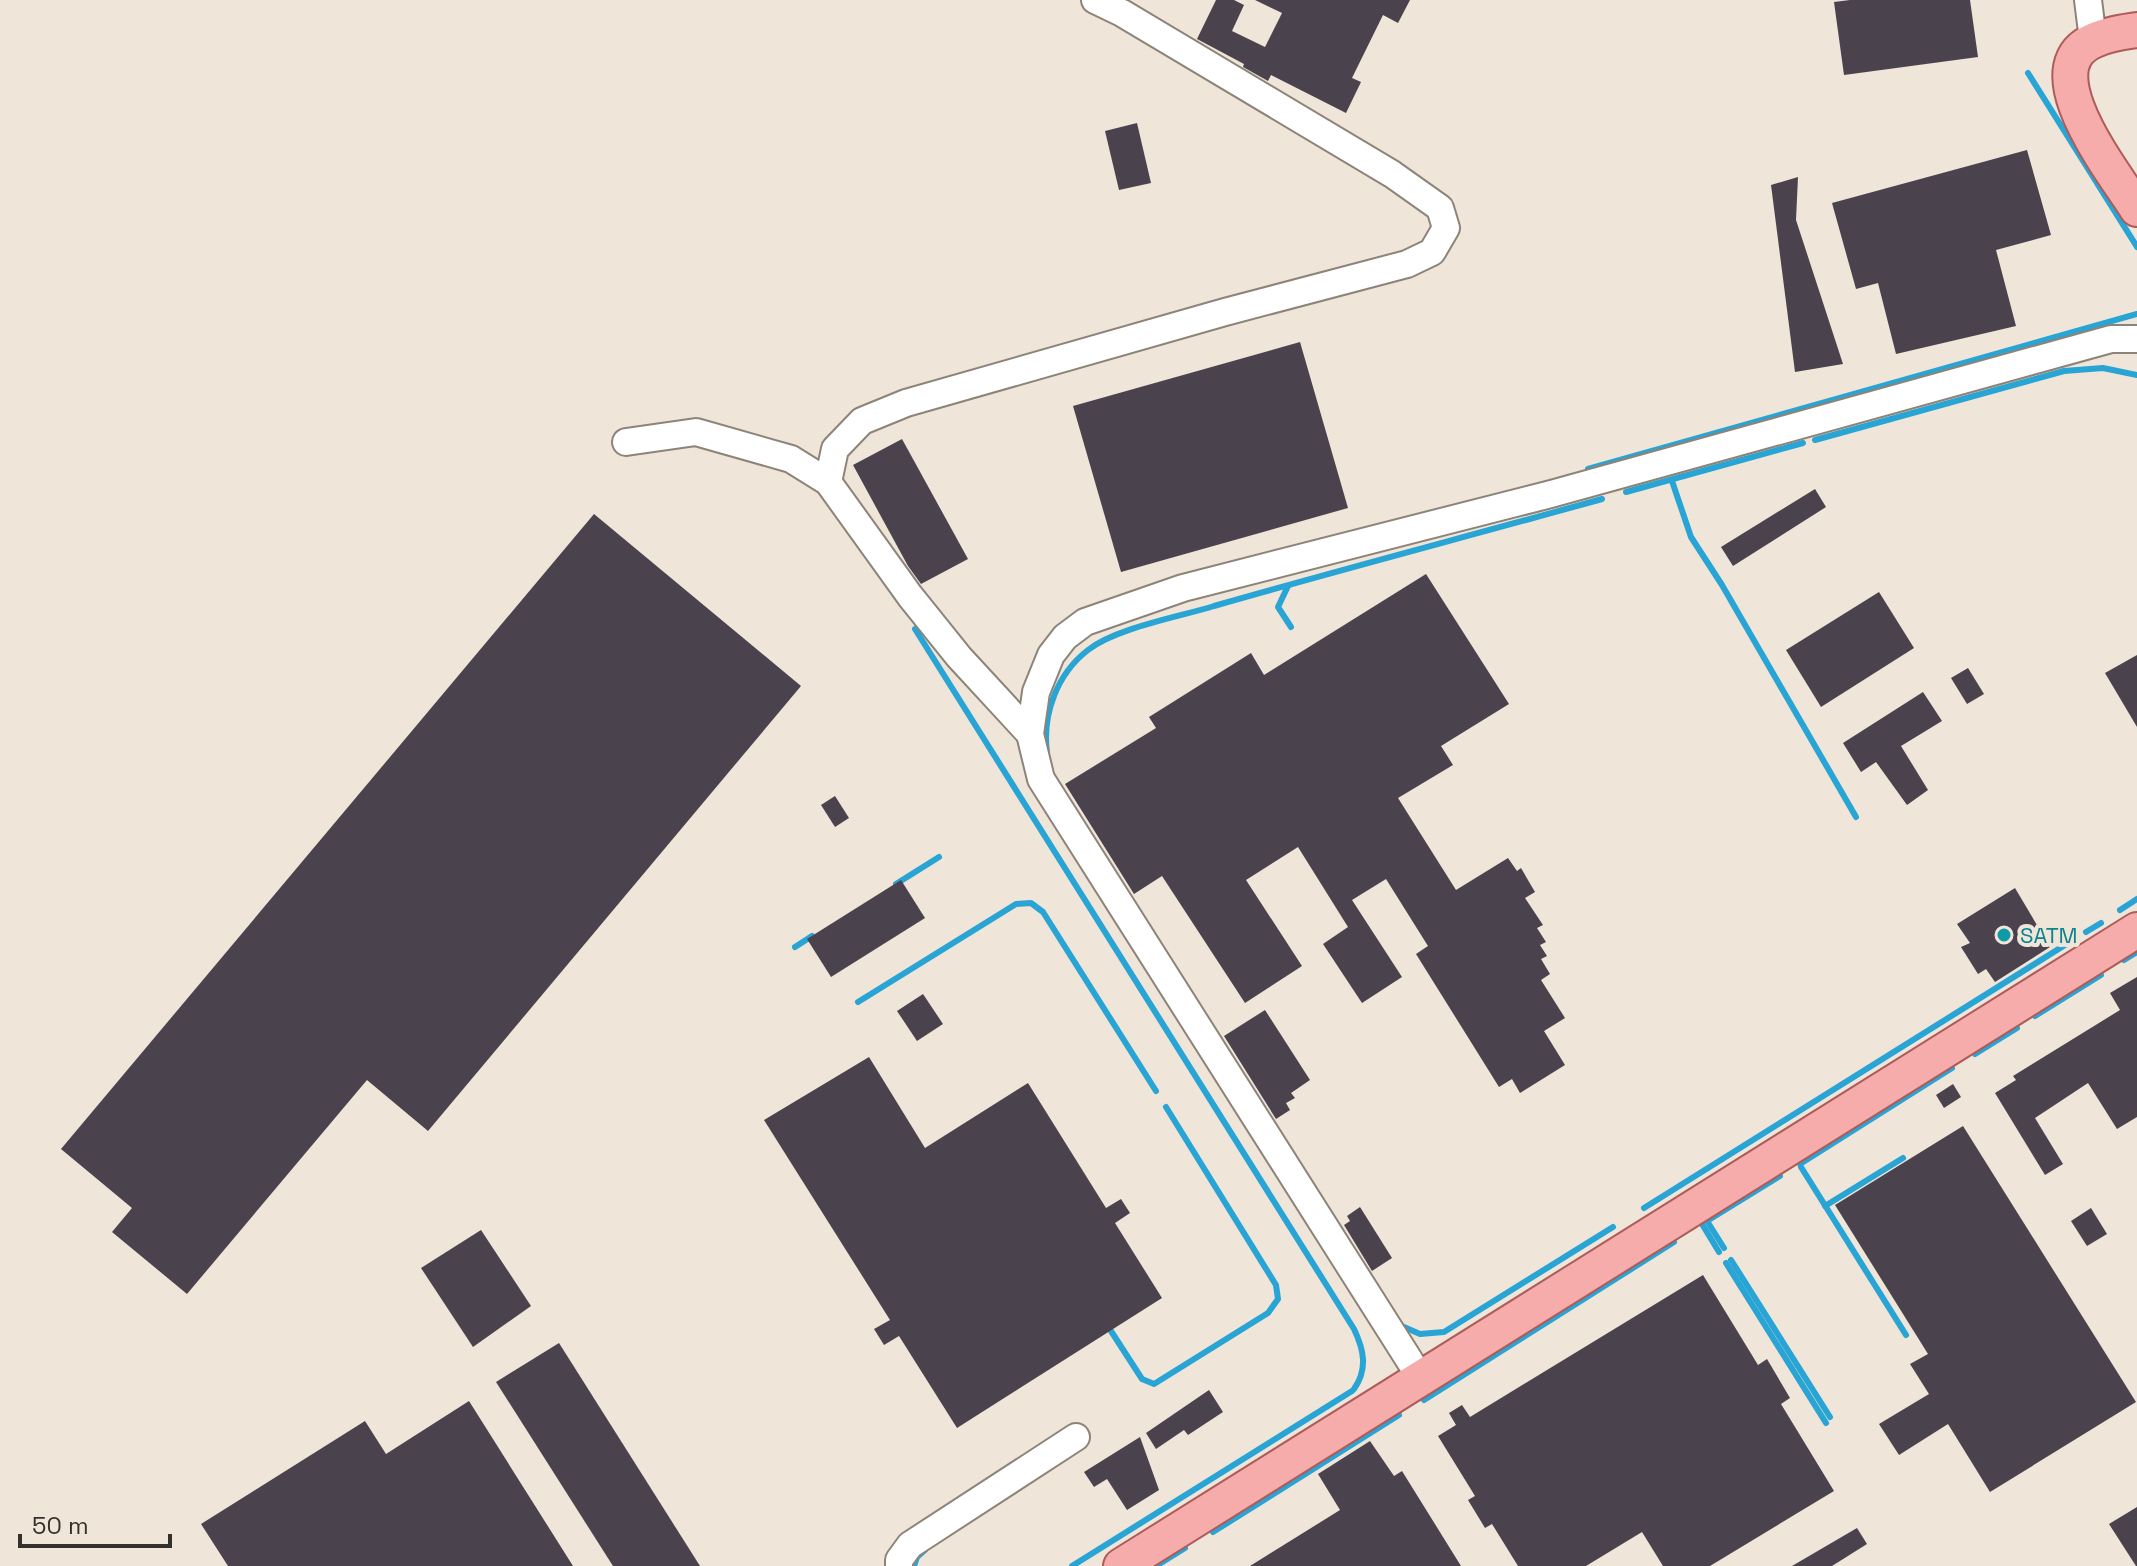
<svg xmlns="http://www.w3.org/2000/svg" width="2137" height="1566" font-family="'Space Grotesk',sans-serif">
<rect width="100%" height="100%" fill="#efe5d8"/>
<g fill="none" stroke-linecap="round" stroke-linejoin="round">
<g stroke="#28a4d5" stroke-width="6">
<polyline points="2028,73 2137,247"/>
<polyline points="1815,440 2064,371 2103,368 2137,375"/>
<polyline points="1588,469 2137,314"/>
<polyline points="1672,481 1691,537 1722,585 1856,817"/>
<polyline points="1626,492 1803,443"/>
<polyline points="1288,586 1278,607 1291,627"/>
<path d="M915,629L1354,1329C1364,1350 1368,1369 1354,1389"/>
<path d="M1047,753C1042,714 1057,674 1088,650C1116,628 1179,617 1214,606C1343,569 1473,535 1602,499"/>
<polyline points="896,884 939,857"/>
<polyline points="2120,910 2137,899"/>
<polyline points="2086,932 2101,923"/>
<polyline points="795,947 812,936"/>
<polyline points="2124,960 2137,952"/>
<polyline points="858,1002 1016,904 1031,903 1043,912 1156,1091"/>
<polyline points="2035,1016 2101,975"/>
<polyline points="1975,1054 2017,1028"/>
<polyline points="1800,1164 1952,1068"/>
<polyline points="1801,1167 1906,1335"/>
<polyline points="1825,1206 1903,1158"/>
<polyline points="1644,1208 2073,940"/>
<polyline points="1702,1224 1719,1252"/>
<polyline points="1724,1248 1707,1221 1780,1176"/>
<polyline points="1731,1260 1830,1417"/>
<polyline points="1726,1263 1826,1423"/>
<polyline points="1397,1324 1420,1334 1444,1332 1613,1227"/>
<polyline points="1111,1331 1142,1379 1154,1384 1268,1313 1278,1299 1276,1285 1166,1107"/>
<polyline points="1424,1400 1674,1242"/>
<polyline points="1213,1532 1399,1415"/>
<polyline points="914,1566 917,1557 925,1550"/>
<polyline points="1072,1566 1352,1391"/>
<polyline points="1156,1566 1185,1548"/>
</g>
</g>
<g fill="#4a434e">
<polygon points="1216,0 1234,0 1244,5 1232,31 1265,47 1282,13 1255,0 1410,0 1398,23 1383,15 1352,78 1361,82 1346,113 1271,75 1268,81 1243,67 1244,64 1197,39"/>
<polygon points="1850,0 1970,0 1978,57 1844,75 1834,2"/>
<polygon points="1137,123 1151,183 1119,190 1105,131"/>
<polygon points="2027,150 2051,235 1996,250 2016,326 1896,354 1878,283 1856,289 1832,203"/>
<polygon points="1798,177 1796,220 1843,364 1795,372 1771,185"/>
<polygon points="1300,342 1348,508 1121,572 1073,406"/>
<polygon points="902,439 968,559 921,584 908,566 853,465"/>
<polygon points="1815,489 1826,507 1733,566 1721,547"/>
<polygon points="594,514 801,686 428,1131 367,1080 187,1294 112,1232 132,1208 61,1149"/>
<polygon points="1426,574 1509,704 1441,746 1453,765 1398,798 1456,890 1508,858 1517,871 1521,868 1535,892 1525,898 1543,925 1537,928 1546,942 1540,945 1547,956 1541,959 1550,974 1541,980 1565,1018 1544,1031 1565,1065 1520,1093 1512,1079 1499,1087 1416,954 1428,946 1386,879 1352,900 1402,977 1362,1003 1323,944 1348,927 1298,847 1246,880 1302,966 1245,1003 1162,876 1134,894 1065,784 1156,728 1149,717 1251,653 1264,675"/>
<polygon points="1879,592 1914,648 1821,707 1786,650"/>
<polygon points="2137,655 2137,727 2105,673"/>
<polygon points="1968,668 1984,694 1967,704 1951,678"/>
<polygon points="1923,692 1942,721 1901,746 1928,790 1907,805 1876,762 1861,772 1843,743"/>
<polygon points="835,796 849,818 835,827 821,805"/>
<polygon points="901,880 925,918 831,977 807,939"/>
<polygon points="2015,888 2050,947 1995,982 1986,969 1978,974 1961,947 1970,943 1957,924"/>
<polygon points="2137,977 2137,1117 2117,1129 2088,1083 2035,1118 2063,1164 2045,1175 1995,1093 2016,1080 2013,1076 2120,1010 2110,993"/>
<polygon points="923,994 943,1024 917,1041 897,1011"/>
<polygon points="1265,1010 1310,1080 1291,1093 1295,1098 1286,1103 1290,1110 1276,1119 1224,1036"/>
<polygon points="869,1057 925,1148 1028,1083 1106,1208 1121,1199 1130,1213 1115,1223 1162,1298 957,1428 899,1336 884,1345 874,1329 890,1320 764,1120"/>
<polygon points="1953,1084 1961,1097 1944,1108 1936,1095"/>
<polygon points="1963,1126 2136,1402 1990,1492 1948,1424 1899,1455 1879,1424 1929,1394 1910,1364 1928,1354 1835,1205"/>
<polygon points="1360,1207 1392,1258 1372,1271 1344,1225 1350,1221 1347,1216"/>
<polygon points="2091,1208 2107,1234 2087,1246 2071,1221"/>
<polygon points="481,1230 531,1306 473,1347 421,1268"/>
<polygon points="1703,1275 1758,1365 1767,1359 1790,1398 1781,1404 1834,1491 1710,1566 1663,1566 1642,1532 1586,1566 1518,1566 1492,1524 1485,1528 1468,1500 1475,1496 1438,1436 1456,1425 1449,1413 1462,1405 1470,1417"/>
<polygon points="559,1343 700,1566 613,1566 496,1382"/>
<polygon points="1209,1390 1223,1412 1188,1435 1184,1430 1156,1449 1146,1433"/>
<polygon points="469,1401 573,1566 228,1566 201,1524 365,1421 386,1454"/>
<polygon points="1140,1437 1159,1490 1127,1510 1107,1479 1094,1487 1084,1472"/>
<polygon points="1370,1441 1394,1476 1402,1471 1461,1566 1250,1566 1340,1510 1318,1474"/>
<polygon points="2137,1507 2137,1566 2136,1566 2109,1524"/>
<polygon points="1857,1528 1867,1544 1832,1566 1792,1566"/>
</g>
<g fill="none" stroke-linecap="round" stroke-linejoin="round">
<g stroke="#8d8479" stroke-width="30">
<g id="minor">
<polyline points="2088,0 2093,40"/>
<polyline points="626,442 696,432 791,459 828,482 910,596 959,657 1030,734"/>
<polyline points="828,482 835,449 862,421 906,403 1225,312 1407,264 1432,252 1446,228 1440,208 1392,174 1122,13 1095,0"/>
<polyline points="1420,1377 1041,779 1030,734 1036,692 1051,655 1065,637 1085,622 1183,588 1551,494 2111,339 2137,339"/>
<polyline points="899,1566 899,1560 910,1545 1076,1437"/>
</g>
</g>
<g stroke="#ad5c5a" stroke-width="38">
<g id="major">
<path d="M2137,30C2124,32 2108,34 2095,40C2028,67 2116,175 2137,209"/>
<polyline points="1121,1566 2137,930"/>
</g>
</g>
<use href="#minor" stroke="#fff" stroke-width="26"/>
<use href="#major" stroke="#f5acab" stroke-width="34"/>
</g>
<circle fill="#0f9aa8" stroke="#efe5d8" stroke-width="3" cx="2004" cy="935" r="8"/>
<g text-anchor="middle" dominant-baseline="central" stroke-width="8" stroke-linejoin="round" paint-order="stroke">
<g font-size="22" fill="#0d838f" stroke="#efe5d8" text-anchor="start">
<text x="2020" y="935">SATM</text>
</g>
</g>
<path d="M20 1534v12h150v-12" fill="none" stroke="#34302c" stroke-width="4"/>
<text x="32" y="1534" font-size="24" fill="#34302c" stroke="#efe5d8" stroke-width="6" paint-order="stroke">50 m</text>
</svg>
